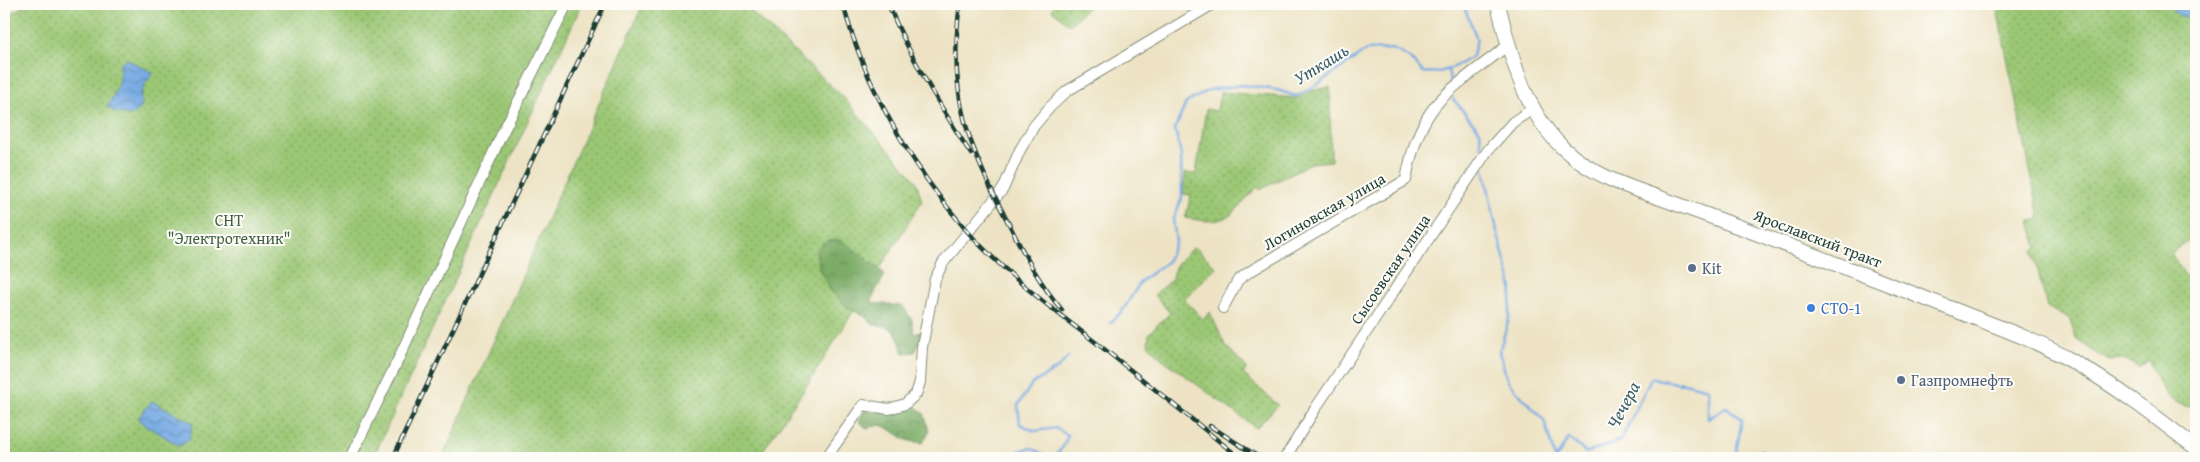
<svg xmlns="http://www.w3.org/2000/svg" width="2200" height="462" font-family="'Gentium Book Plus',serif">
<defs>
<pattern id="green-dots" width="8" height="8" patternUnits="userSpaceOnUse" patternTransform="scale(1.25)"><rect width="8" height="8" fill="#9bc775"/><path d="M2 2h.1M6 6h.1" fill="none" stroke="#7ea361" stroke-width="1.8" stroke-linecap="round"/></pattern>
<pattern id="forest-crowns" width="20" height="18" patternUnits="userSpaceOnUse" patternTransform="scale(1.25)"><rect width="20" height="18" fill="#7cac66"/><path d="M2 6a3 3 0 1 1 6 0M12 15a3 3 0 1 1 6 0" fill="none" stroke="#658d55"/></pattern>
<pattern id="water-waves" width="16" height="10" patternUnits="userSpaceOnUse" patternTransform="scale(1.25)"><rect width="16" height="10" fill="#77aae3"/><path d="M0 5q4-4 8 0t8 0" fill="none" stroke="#618cb9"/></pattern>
</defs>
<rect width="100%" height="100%" fill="#fdfcf7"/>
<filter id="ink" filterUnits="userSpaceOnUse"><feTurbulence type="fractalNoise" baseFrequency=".02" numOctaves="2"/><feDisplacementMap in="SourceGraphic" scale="10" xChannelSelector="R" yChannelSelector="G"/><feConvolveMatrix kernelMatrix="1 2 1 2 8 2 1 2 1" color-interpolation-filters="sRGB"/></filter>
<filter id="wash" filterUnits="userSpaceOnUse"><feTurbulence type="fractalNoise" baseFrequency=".0096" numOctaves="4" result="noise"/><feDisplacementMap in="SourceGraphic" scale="20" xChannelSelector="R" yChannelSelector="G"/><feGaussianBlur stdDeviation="1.12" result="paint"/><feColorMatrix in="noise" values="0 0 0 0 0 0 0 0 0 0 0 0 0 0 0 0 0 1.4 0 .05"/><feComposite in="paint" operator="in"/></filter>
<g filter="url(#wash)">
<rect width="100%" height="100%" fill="#ede3c4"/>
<g fill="url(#green-dots)" stroke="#5d8254">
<polygon points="26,4 582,4 373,458 4,458 4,19"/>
<polygon points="643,4 743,4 843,97 916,181 922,201 810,381 758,458 442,458"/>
<polygon points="1055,4 1090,4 1070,25 1052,10"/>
<path d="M1996,4H2173L2172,6L2195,16L2196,14V235L2171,253L2196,293V407C2169,408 2156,383 2149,360L2139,367L2123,359L2111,360L2098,355L2076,338L2069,318L2047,307L2033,252L2037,247L2030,221L2040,219Z"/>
<path d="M1330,87L1331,161L1311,163L1260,190L1257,187C1229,218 1229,226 1185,218L1191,195L1183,194L1185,173L1196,174L1206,109L1217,111L1220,92L1297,98L1314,90Z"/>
<path d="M1195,247L1216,267L1184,299L1203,319L1210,312L1225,345L1247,368L1243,374L1278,405L1256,428L1161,358L1148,344L1149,333L1170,313L1154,295L1172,279C1172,267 1185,253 1195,247Z"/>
</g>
<g fill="url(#forest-crowns)" stroke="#4e744d">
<path d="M841,240L858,252L885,274C881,284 873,292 872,303L903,306L912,320L914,334L921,332V339L915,352L904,353L895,331L885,326L873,325L863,315L849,309L831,291L820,271L816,251L826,241Z"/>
<path d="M913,405L924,413L929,431L923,443C918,442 912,442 907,440C894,434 882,418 868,429L859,422L864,411L901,410Z"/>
</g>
<g fill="url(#water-waves)" stroke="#4b748c">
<polygon points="2173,4 2196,4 2196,14 2190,19 2181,17 2173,11"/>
<path d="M127,59L153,73C146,83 137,94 142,107L133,115L117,113L107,107C116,94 121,79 120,63Z"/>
<polygon points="152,401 193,423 189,440 180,446 142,423 139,417"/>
</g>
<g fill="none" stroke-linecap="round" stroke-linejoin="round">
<g stroke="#77aae3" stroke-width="2.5">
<polyline points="1448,69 1450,82"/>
<polyline points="1453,99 1480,131 1481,146"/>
<polyline points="1484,169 1497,231 1512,288 1509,319 1499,352 1508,382 1544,420 1555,458"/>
<path d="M1110,323L1123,310L1141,281L1167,262L1176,241L1173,220L1182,198L1181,155L1175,129L1186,103L1209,90L1243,85L1277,90L1296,96L1312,88L1367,50L1393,49L1411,59L1423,72C1442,75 1457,66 1473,56L1477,39L1463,4"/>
<polyline points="1019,458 1019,451 1031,448 1051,458"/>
<polyline points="1053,458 1063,447 1068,435 1055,428 1035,431 1020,424 1018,405 1032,384 1058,368 1068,357"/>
<polyline points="1556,458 1569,438 1586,453 1621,440 1651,378 1681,384 1680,382 1708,389 1708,419 1726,407 1742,419 1735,458"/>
<polyline points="1738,458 1762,450 1761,458"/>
</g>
</g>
</g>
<g filter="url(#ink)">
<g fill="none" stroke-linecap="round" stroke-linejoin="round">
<g stroke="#86907c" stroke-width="12">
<g id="minor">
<path d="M1223,308L1238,280L1249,272L1406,180C1411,151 1420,121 1441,99C1461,79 1486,63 1508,45"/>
<polyline points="350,458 397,362 501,136 567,4"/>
<polyline points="826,458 863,405 889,409 905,404 916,394 920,382 922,347 935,279 943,263 1003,189 1020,150 1034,126 1050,107 1067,91 1213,4"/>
<polyline points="1285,458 1317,406 1488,150 1513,122 1534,108"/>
</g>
</g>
<g stroke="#86907c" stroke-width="16">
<path id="tertiary" d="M1498,4C1510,54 1524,111 1563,148C1591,175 1628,187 1663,199C1693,210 1723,221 1753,232C1820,258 1886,283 1952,309C1993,325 2034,339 2072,361C2116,386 2156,417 2196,448"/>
</g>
<use href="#minor" stroke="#fff" stroke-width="10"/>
<use href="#tertiary" stroke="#fff" stroke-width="14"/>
<g stroke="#1f3d34" stroke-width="4.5">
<g id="rail">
<path d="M843,4C865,87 911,166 967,231C1006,275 1058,313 1104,349C1150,385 1195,422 1240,458"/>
<path d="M888,4C910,57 940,106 971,154"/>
<path d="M960,4C947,96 968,146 1010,226C1025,256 1040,284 1062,310"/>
<polyline points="1210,426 1260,458"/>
<polyline points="393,458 605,4"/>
</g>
</g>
<use href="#rail" stroke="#fdfcf7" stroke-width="2.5" stroke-dasharray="8" stroke-linecap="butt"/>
</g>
</g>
<g fill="#5c6f8a" stroke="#fdfcf7" stroke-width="2">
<circle cx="1692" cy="268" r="5"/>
<circle cx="1901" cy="380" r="5"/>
</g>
<circle fill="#3f7fe0" stroke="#fdfcf7" stroke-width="2" cx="1811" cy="308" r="5"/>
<g text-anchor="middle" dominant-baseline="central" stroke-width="4" stroke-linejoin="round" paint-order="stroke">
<g font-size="16" fill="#1f3d34" stroke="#fdfcf7">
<text transform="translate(1324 211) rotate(-30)">Логиновская улица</text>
<text transform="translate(1818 238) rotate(21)">Ярославский тракт</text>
<text transform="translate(1390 269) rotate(-56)">Сысоевская улица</text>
</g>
<g font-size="16" fill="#3e6044" stroke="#fdfcf7">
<text x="229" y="220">СНТ<tspan x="229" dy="18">"Электротехник"</tspan></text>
</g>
<g font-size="16" fill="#4e5e75" stroke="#fdfcf7" text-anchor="start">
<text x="1702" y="268">Kit</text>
<text x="1911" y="380">Газпромнефть</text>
</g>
<g font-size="16" fill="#366cbe" stroke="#fdfcf7" text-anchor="start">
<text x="1821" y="308">СТО-1</text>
</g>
<g font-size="18" font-style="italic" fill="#395e69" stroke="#fdfcf7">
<text transform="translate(1321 64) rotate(-32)">Уткашь</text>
<text transform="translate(1623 405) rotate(-62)">Чечера</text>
</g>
</g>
<rect width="2200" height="462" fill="none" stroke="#fdfcf7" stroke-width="20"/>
</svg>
